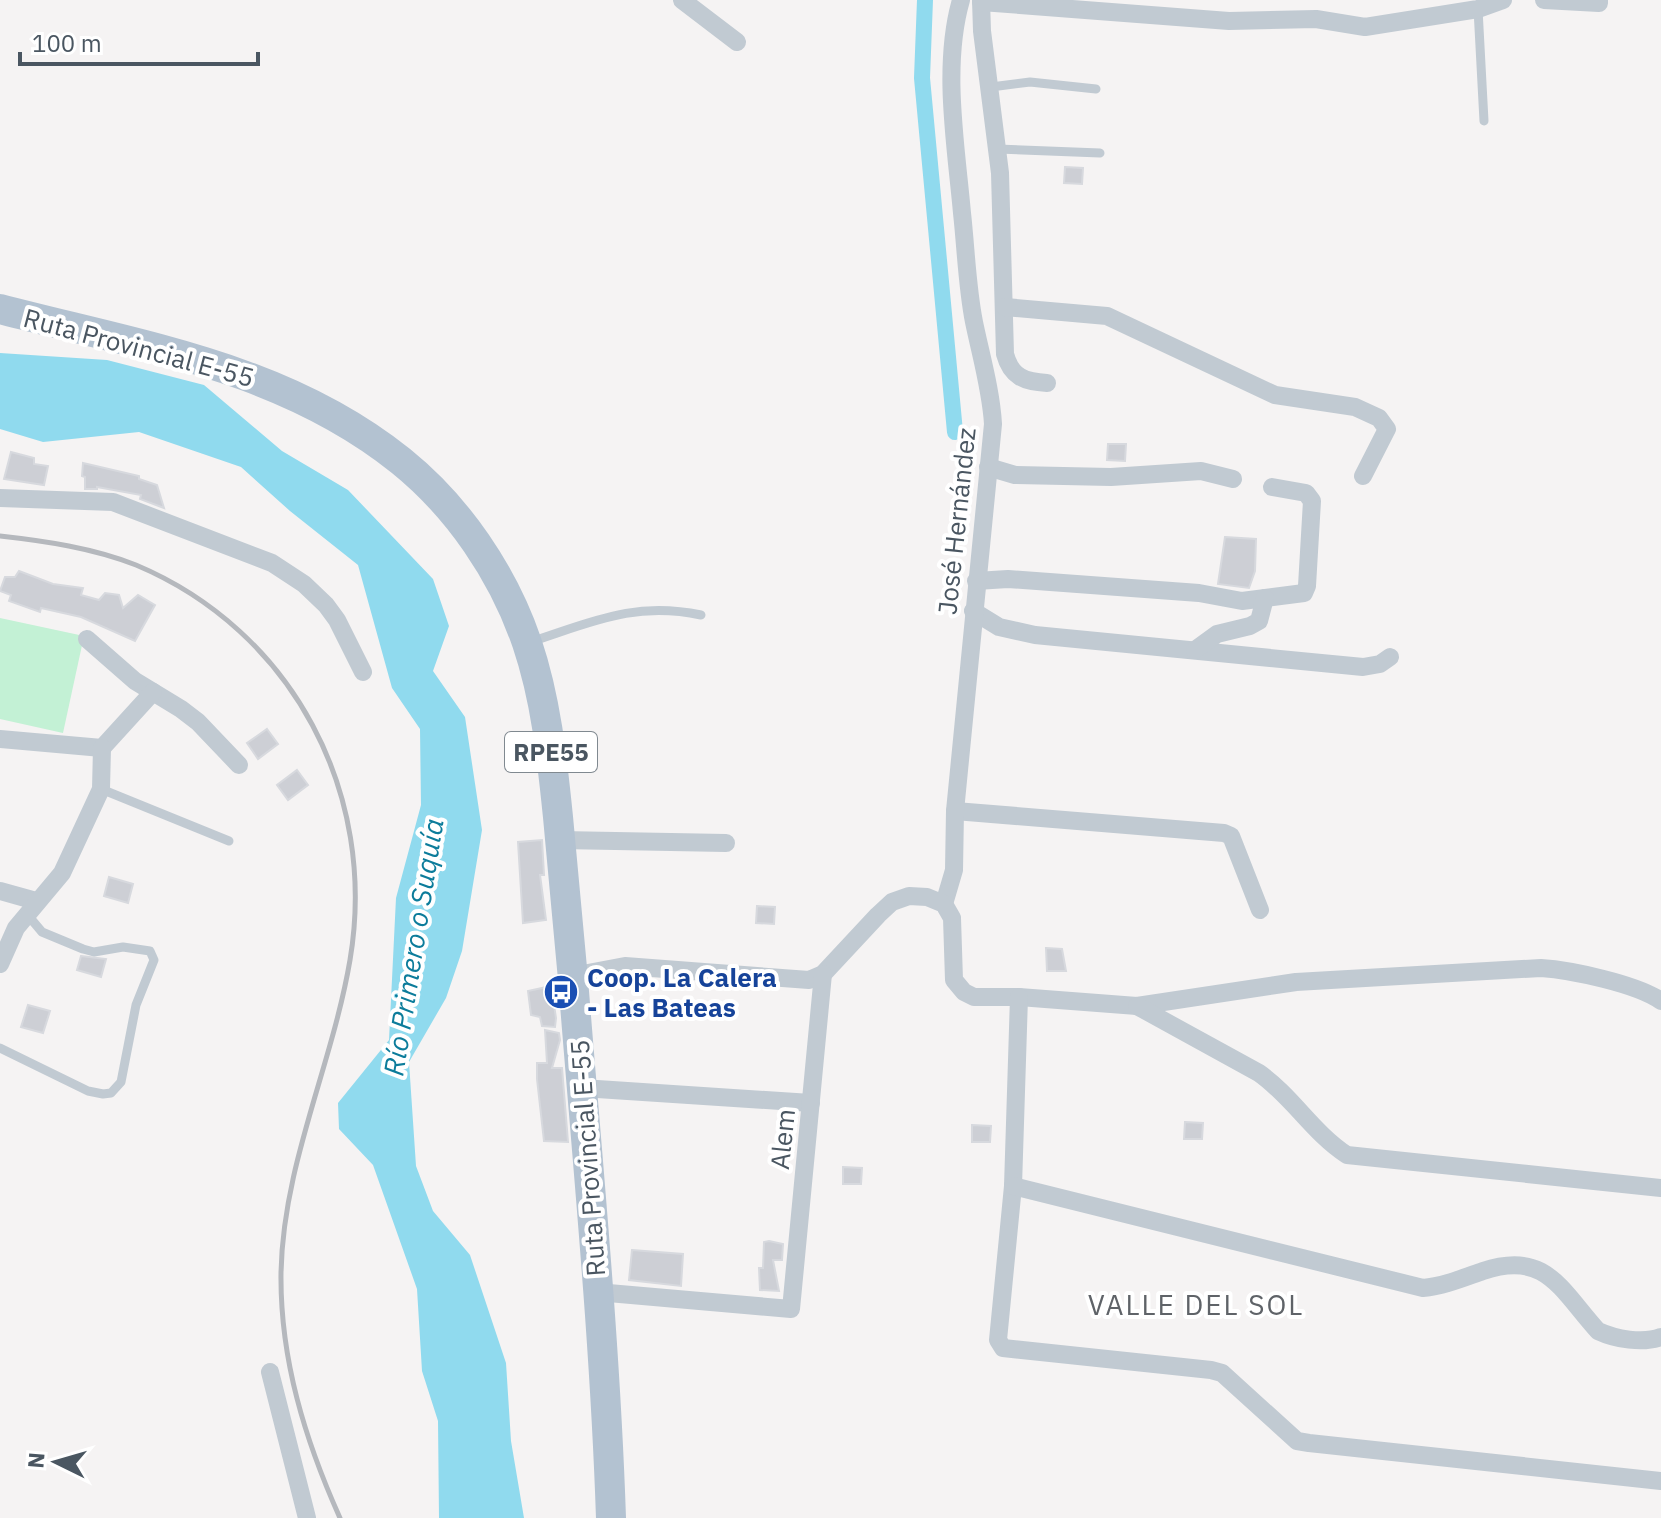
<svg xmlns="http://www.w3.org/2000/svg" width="1661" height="1518" font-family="'IBM Plex Sans',sans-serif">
<rect width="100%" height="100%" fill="#f5f3f3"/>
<polygon fill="#c3f1d5" points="0,618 84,636 63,733 0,719"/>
<polygon fill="#90daee" points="0,353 107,360 204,385 282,451 348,490 433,579 449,626 433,671 465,717 482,830 462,951 446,998 409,1062 416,1166 433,1211 470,1255 506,1363 511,1441 524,1518 439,1518 438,1421 422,1371 417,1289 373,1165 339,1129 338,1103 389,1040 396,898 421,805 420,729 392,688 358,565 290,511 241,467 139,432 43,442 0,429"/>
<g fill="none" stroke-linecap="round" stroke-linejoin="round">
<polyline stroke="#90daee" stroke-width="16" points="925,0 922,78 955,432"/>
</g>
<g fill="#cdcfd5" stroke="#d7d9de" stroke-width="2">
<polygon points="1065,167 1083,168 1082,184 1064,183"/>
<polygon points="1108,444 1126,444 1125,461 1107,460"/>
<polygon points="11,452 34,458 34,464 48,466 44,485 4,479"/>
<polygon points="83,463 139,476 139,479 157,485 164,508 140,499 141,495 97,487 97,489 85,489 85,477 82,476"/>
<polygon points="1225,537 1256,539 1255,571 1249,588 1218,584"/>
<polygon points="19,571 53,584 83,588 81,595 99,600 105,593 119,595 123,608 138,595 155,605 135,641 81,617 41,608 40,612 9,601 11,595 0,591 5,577 15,577"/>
<polygon points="267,729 278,744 258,759 247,743"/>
<polygon points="297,770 308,785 288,800 277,785"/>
<polygon points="542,840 544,875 540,875 546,920 523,923 518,842"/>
<polygon points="109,877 133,884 128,903 104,896"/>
<polygon points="757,906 775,907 774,924 756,923"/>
<polygon points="1046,948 1062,949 1066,971 1047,971"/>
<polygon points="81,956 106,959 101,977 77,970"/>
<polygon points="551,986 556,1018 555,1027 542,1026 540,1017 531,1015 528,991"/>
<polygon points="28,1005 50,1011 43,1033 21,1027"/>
<polygon points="545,1030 559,1033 560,1040 552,1068 562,1068 568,1142 544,1141 537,1079 537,1063 547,1063"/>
<polygon points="1185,1122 1203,1123 1202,1139 1184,1139"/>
<polygon points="972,1125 991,1126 990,1142 972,1142"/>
<polygon points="843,1167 862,1168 861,1184 843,1184"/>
<polygon points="769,1241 783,1244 782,1260 773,1260 779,1291 760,1290 759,1268 763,1268 764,1242"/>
<polygon points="632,1250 683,1254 681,1286 629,1280"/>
</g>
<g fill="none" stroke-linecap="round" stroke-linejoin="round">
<g stroke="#c1cad2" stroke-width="9">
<polyline points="1478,9 1484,121"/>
<polyline points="991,87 1030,82 1096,89"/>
<polyline points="997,149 1100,153"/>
<path d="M530,642C592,622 634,601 701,615"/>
<polyline points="101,789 229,841"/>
<polyline points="0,1048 88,1091 103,1094 111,1093 121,1082 136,1005 154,960 150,951 123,947 94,952 83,949 42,932 26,913"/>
</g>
<g stroke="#c1cad2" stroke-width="18">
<polyline points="682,0 737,42"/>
<path d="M981,0L982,31L1000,173L1005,354C1011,377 1025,382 1047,383"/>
<polyline points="1544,0 1599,3 1599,0"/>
<polyline points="981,2 1229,21 1316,19 1365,27 1478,9 1503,0"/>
<polyline points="1005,307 1107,316 1275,395 1355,407 1379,418 1387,429 1363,476"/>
<polyline points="988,467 1015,475 1111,477 1201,471 1233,479"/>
<polyline points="0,498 113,502 272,563 304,584 326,605 337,620 363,672"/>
<polyline points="976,581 1008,579 1199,593 1242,601 1304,593 1307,586 1312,501 1306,493 1272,487"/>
<polyline points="973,611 999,627 1035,635 1363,667 1380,664 1390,657"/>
<polyline points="87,639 135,681 181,709 198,722 239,765"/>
<polyline points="1195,650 1217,634 1250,626 1259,621 1265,598"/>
<polyline points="0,739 102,748 153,692"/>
<polyline points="955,811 1224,833 1231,836 1260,910"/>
<polyline points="560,840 726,843"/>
<polyline points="0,891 36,901"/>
<path d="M944,904L954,870L955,811L993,424C991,390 981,356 974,322C967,287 966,249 962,213C956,145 942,66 961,0"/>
<polyline points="0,964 16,928 62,873 101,789 102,748"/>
<path d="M572,976L625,966L809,980L823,974L878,915L892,902L909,896L927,897L944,904L952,918L954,980L964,992L974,997H1019L1137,1006L1296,982L1541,968C1571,970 1637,984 1661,1001"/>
<polyline points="1019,997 1013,1186 998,1340 1003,1348 1211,1370 1222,1373 1297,1441 1309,1443 1661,1481"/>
<path d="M1137,1006L1259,1073C1292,1096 1313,1133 1347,1155L1661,1188"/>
<polyline points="582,1088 811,1103"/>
<path d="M1013,1186L1423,1288C1444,1286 1463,1278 1483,1271C1546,1250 1560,1289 1598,1331C1615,1339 1643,1344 1661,1337"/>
<polyline points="597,1292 791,1309 823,974"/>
<polyline points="270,1372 307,1518"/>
</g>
<path stroke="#b3c2d1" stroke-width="30" d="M0,309C141,346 284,367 401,461C458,507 503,573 527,643C546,699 552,758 558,817C563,871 568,925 573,979C587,1158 605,1338 611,1518"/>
<path stroke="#b5b8bd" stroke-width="5" d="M0,536C45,541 93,548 136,565C293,631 378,794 350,960C332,1066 283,1164 281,1273C280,1359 305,1440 340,1518"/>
</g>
<defs>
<g id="bus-disc" transform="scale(1.8)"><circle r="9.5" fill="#1a4fb4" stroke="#fff"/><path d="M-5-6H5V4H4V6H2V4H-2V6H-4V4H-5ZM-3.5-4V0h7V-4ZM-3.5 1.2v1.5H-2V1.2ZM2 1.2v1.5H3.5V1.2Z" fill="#fff"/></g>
</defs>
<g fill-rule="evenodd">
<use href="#bus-disc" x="561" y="992"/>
</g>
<g text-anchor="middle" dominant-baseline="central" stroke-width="8" stroke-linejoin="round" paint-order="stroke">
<rect fill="#fff" stroke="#808990" stroke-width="2" x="505" y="732" width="92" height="40" rx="6"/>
<g font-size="24" font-weight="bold" fill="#4a5661">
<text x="551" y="752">RPE55</text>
</g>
<g font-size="26" fill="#4a5661" stroke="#fff">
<text transform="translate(139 347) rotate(15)">Ruta Provincial E-55</text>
<text transform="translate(956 521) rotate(-84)">José Hernández</text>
<text transform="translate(782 1139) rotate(-84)">Alem</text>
<text transform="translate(587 1158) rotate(-94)">Ruta Provincial E-55</text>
</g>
<g font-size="26" font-weight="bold" fill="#164399" stroke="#fff" text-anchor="start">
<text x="587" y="977">Coop. La Calera<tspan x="587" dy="30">- Las Bateas</tspan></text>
</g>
<g font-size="28" font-style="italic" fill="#0c7c9b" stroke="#fff">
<text transform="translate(413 947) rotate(-81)">Río Primero o Suquía</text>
</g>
<g font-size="28" letter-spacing="2" fill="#5f6368" stroke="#fff">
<text x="1196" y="1304">VALLE DEL SOL</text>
</g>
</g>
<g transform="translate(56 1462) rotate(275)" stroke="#ffffff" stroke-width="6" paint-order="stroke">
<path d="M0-6L14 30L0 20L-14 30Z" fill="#4a5661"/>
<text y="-12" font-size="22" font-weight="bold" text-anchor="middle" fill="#4a5661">N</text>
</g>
<path d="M20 52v12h238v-12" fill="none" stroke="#4a5661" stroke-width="4"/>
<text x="32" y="52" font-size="24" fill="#4a5661" stroke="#ffffff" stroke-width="6" paint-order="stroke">100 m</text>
</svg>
